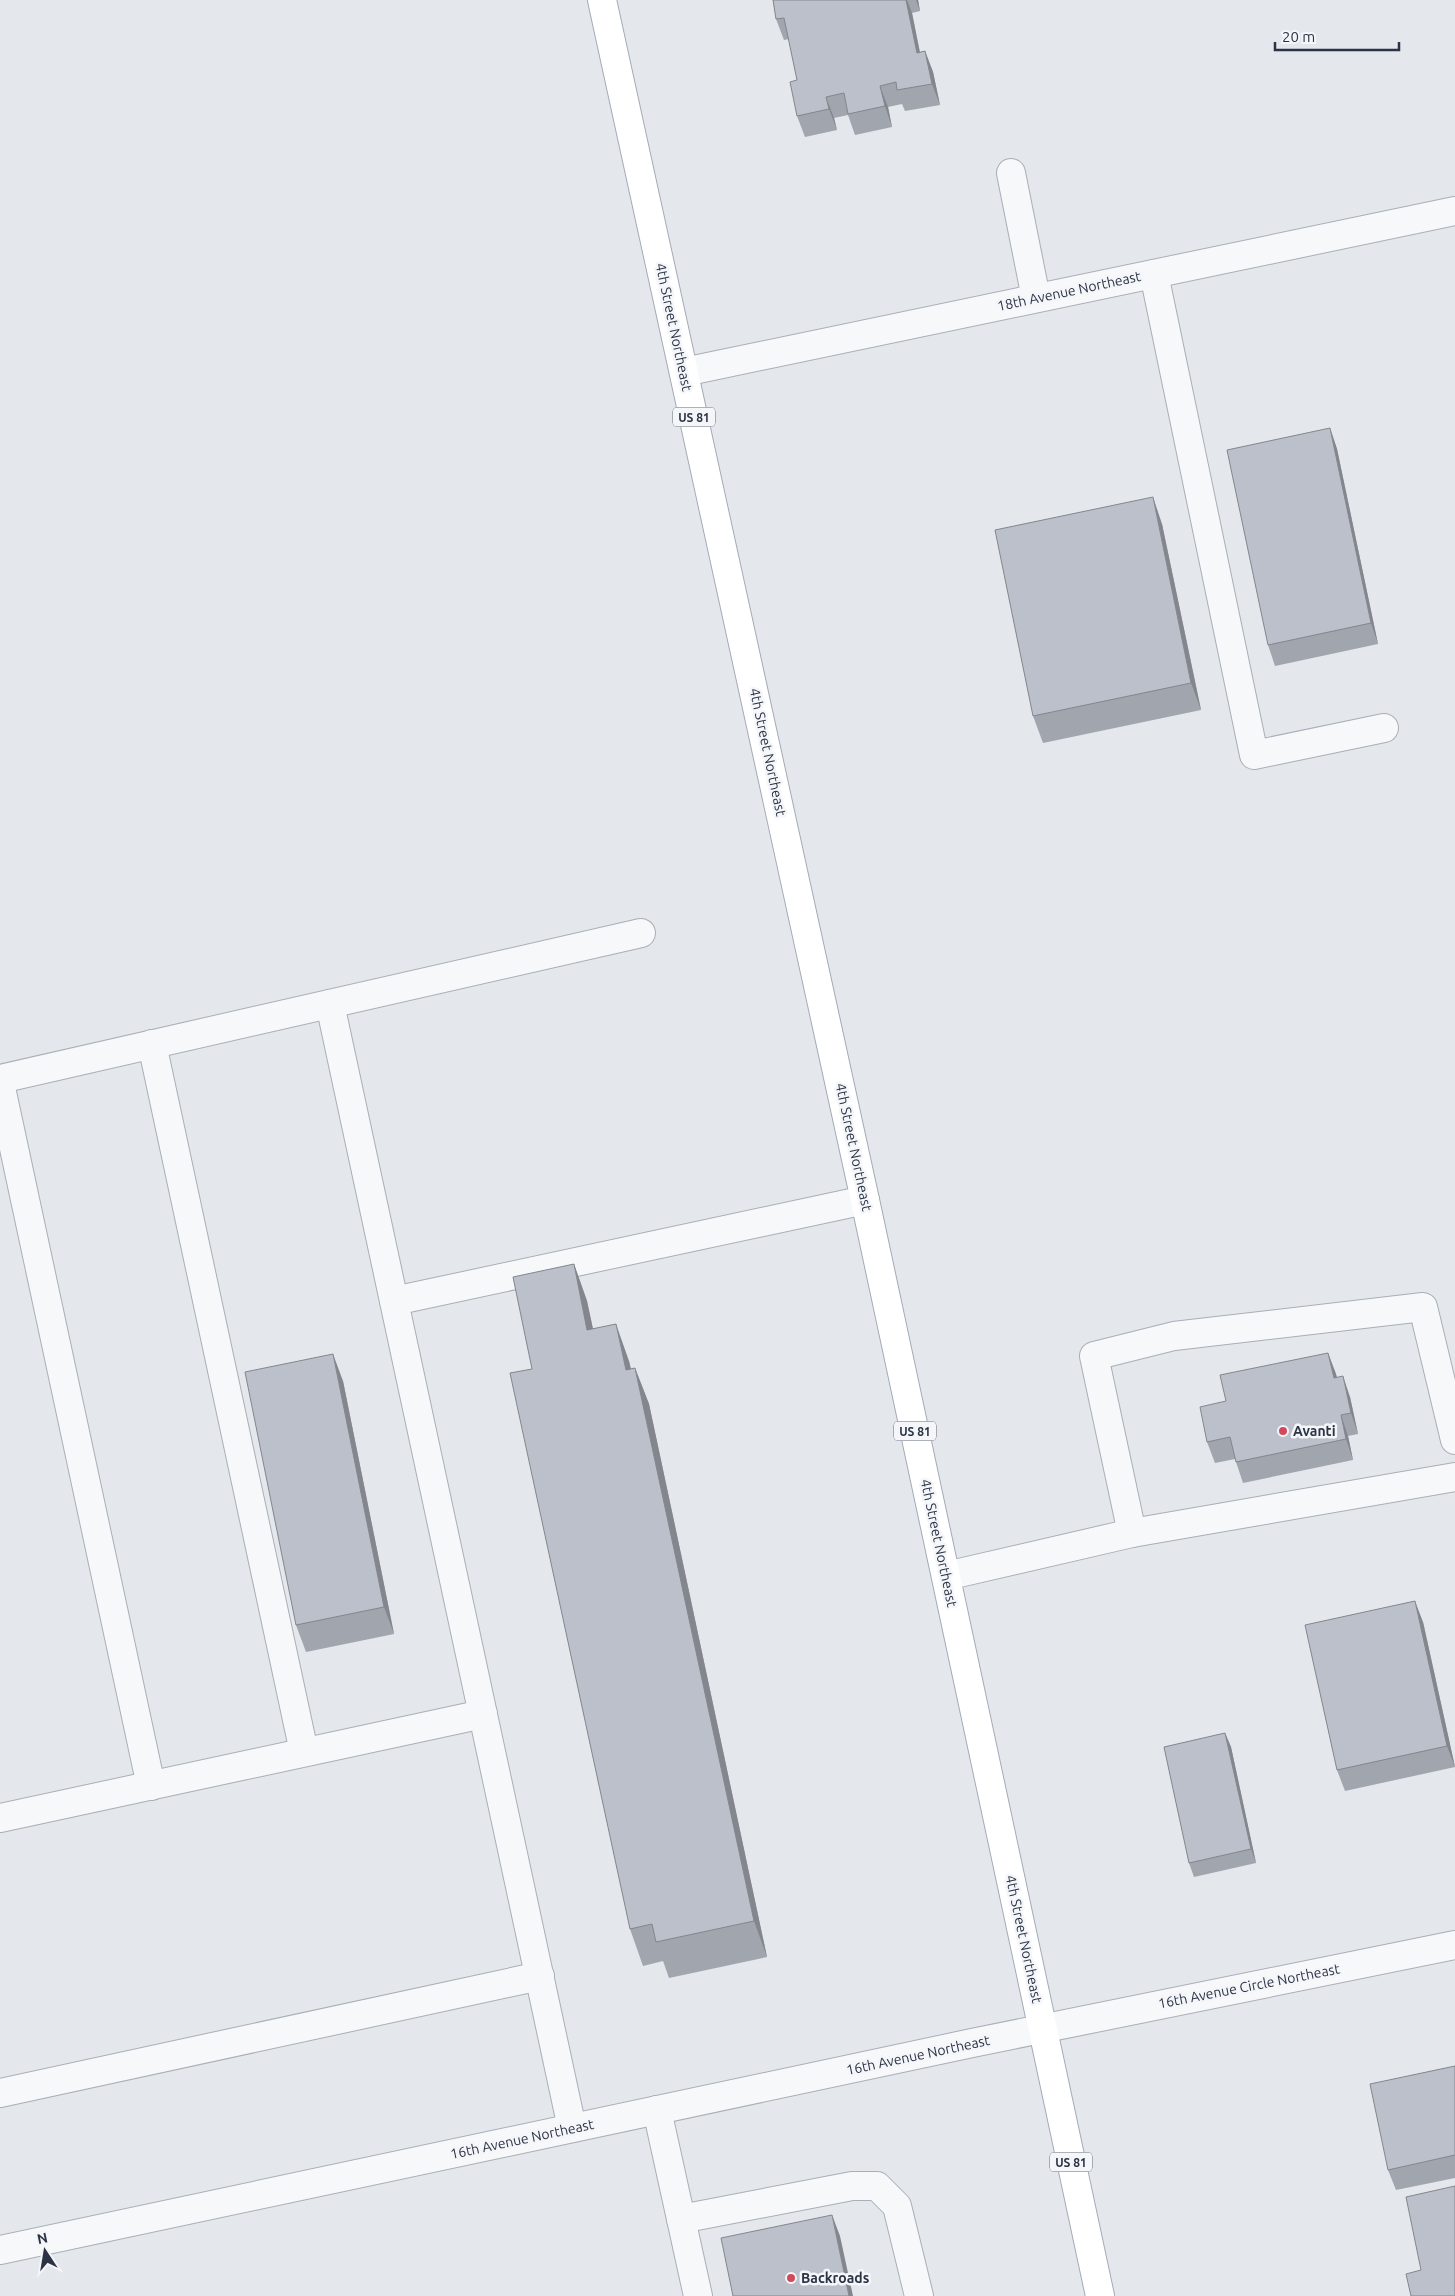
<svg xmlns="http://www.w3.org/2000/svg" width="1455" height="2296" font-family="Ubuntu,sans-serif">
<rect width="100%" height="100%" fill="#e4e7ec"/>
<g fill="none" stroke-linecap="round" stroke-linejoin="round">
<g stroke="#a9aeb7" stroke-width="30">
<g id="minor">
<polyline points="1011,173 1036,298"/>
<polyline points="1154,274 1254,755 1384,728"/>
<polyline points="684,372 1455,211"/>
<polyline points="330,1004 572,2128"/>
<polyline points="152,1044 304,1752"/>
<polyline points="0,1079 641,933"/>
<polyline points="0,1083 151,1786"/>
<polyline points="394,1301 865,1200"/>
<polyline points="1132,1533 1455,1477"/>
<polyline points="946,1576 1132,1533 1094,1356 1174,1336 1423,1307 1455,1440"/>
<polyline points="0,1818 483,1714"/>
<polyline points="0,2093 540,1976"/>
<polyline points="657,2110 698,2296"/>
<polyline points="681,2219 852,2186 877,2186 897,2206 919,2296"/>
<polyline points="0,2250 972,2043 1455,1945"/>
</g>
</g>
<g stroke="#a3abb8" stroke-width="30">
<polyline id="major" points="602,0 865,1200 1100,2296"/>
</g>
<use href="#minor" stroke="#f7f8fa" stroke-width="28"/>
<use href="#major" stroke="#fff" stroke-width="28"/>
</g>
<g fill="#a1a5ae">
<polygon points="773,0 918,0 920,11 912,13 920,52 925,51 933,72 940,105 905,111 902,104 888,107 892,127 855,135 848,115 834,118 837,130 805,137 797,116 797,80 789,39 784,40 776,19"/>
<polygon points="1330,428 1337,449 1378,644 1275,666 1268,645"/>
<polygon points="1162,524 1201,710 1043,743 1033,716"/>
<polygon points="574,1264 587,1301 593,1329 629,1361 631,1369 635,1368 649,1404 767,1957 669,1978 663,1961 643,1966 630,1929"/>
<polygon points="1328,1353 1337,1377 1350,1397 1358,1434 1348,1436 1353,1460 1243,1483 1235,1459 1215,1463 1207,1442 1226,1401"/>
<polygon points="343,1381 394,1634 306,1652 296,1625"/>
<polygon points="1423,1622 1455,1767 1345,1791 1337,1770"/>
<polygon points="1225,1733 1231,1747 1256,1863 1194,1877 1189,1863"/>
<polygon points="1455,2066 1455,2178 1396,2190 1388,2170"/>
</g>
<g fill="#83868d">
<polygon points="906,0 907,0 912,13 924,74 917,53"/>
<polygon points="916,0 918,0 920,11"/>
<polygon points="925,51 933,72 940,105 932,84"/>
<polygon points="880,86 888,107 892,127 885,106"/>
<polygon points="826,97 834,118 837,130 829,109"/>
<polygon points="1330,428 1337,449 1378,644 1371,623"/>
<polygon points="1153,497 1162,524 1201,710 1191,683"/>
<polygon points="574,1264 587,1301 601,1367 587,1330"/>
<polygon points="616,1324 629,1361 639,1406 626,1370"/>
<polygon points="1328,1353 1336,1374 1341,1399 1334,1378"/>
<polygon points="333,1354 343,1381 394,1634 384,1607"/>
<polygon points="635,1368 649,1404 767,1957 754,1921"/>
<polygon points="1343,1376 1350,1397 1358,1434 1351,1413"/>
<polygon points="1341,1415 1348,1436 1353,1460 1346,1439"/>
<polygon points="1415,1601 1423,1622 1455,1767 1447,1746"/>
<polygon points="1225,1733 1231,1747 1256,1863 1251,1849"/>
<polygon points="832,2215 840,2236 853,2296 849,2296"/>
</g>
<g fill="#bbc0ca" stroke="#83868d">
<polygon points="773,0 906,0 917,53 925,51 932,84 897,90 896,82 880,86 885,106 848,114 844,93 826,97 829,109 797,116 790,82 797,80 784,18 776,19"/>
<polygon points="1330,428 1371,623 1268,645 1227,450"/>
<polygon points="1153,497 1191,683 1033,716 995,530"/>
<polygon points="574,1264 587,1330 616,1324 626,1370 635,1368 754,1921 656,1942 652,1924 630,1929 510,1373 532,1369 513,1277"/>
<polygon points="1328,1353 1334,1378 1343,1376 1351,1413 1341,1415 1346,1439 1236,1462 1230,1437 1207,1442 1200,1407 1226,1401 1220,1375"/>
<polygon points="333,1354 384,1607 296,1625 245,1372"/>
<polygon points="1415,1601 1447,1746 1337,1770 1305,1625"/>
<polygon points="1225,1733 1251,1849 1189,1863 1164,1747"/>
<polygon points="1455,2066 1455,2155 1388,2170 1370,2084"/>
<polygon points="1455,2186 1455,2296 1411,2296 1406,2274 1421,2270 1406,2197"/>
<polygon points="832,2215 849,2296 733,2296 721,2238"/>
</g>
<g fill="#d1495b" stroke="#f4f6f9" stroke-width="2">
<circle cx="1283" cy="1431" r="5"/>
<circle cx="791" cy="2278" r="5"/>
</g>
<g text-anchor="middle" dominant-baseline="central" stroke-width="5" stroke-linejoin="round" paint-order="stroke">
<g fill="#f4f6f9" stroke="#676e7b" stroke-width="1">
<rect x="673" y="407.5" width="42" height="19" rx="4"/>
<rect x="894" y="1421.5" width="42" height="19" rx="4"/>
<rect x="1050" y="2152.5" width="42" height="19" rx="4"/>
</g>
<g font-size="12" font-weight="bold" fill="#2b3445">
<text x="694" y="417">US 81</text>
<text x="915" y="1431">US 81</text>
<text x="1071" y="2162">US 81</text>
</g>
<g font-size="14" fill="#2b3445" stroke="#f4f6f9">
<text transform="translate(1069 291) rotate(-12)">18th Avenue Northeast</text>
<text transform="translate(674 327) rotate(78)">4th Street Northeast</text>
<text transform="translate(768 752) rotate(78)">4th Street Northeast</text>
<text transform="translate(854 1147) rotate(78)">4th Street Northeast</text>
<text transform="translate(939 1543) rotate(78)">4th Street Northeast</text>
<text transform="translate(1024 1939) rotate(78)">4th Street Northeast</text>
<text transform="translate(1249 1986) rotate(-11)">16th Avenue Circle Northeast</text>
<text transform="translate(918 2055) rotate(-12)">16th Avenue Northeast</text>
<text transform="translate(522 2139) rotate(-12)">16th Avenue Northeast</text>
</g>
<g font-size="14" font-weight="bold" fill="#2b3445" stroke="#f4f6f9" text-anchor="start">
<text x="1293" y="1431">Avanti</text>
<text x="801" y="2278">Backroads</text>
</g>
</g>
<g transform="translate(45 2251) rotate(348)" stroke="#f4f6f9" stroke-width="4" paint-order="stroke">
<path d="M0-4L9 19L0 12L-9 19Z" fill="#2b3445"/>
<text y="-8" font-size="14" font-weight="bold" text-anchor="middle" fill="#2b3445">N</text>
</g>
<path d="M1275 42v8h124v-8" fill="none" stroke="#2b3445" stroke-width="2.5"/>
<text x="1282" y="42" font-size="15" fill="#2b3445" stroke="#f4f6f9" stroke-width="4" paint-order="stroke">20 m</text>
</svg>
